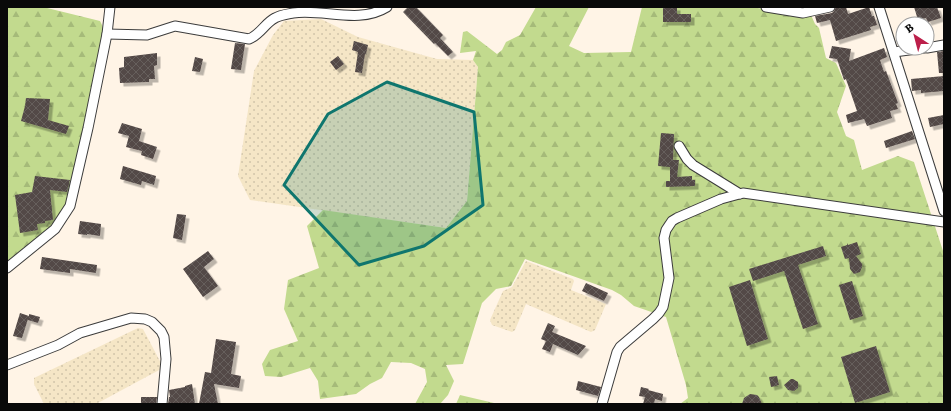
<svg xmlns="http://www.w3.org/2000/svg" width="951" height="411" font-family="Literata,serif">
<defs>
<pattern id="farmland-dots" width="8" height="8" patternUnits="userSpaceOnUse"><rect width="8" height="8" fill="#f5e6c6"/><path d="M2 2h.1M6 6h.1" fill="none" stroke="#d1c4a9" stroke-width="1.8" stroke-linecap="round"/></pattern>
<pattern id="forest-firs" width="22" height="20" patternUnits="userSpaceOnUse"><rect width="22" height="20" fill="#c2da8e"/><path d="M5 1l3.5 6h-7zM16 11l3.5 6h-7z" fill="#a5ba79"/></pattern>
<pattern id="building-cross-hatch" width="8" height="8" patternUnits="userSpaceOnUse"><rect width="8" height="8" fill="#524846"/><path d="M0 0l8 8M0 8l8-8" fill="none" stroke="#665e5c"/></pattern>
<filter id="shadow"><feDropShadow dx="3.5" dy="3.5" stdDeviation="0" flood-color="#0004"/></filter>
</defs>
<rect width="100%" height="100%" fill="#fff4e6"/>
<g fill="url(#farmland-dots)">
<polygon points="321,19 358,37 437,59 473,60 478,67 467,201 446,228 250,200 238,176 254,71 273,35 284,21"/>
<polygon points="526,261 573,279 574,281 571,290 606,304 595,330 591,332 526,304 515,330 512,332 492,325 490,320 503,291 512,287"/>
<polygon points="138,328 143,329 162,365 161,369 96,404 44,404 34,384 34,378"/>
</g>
<g fill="url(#forest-firs)">
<polygon points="7,7 43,7 100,21 102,25 104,33 86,128 66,206 50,230 7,264"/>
<polygon points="536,7 589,7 569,46 584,53 631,52 642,7 751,7 803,15 811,15 815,24 819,28 826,58 836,63 846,86 837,112 846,136 854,140 862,170 898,156 914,162 944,254 944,404 680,404 688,398 686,385 666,317 634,306 621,295 612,290 525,259 511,286 496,289 482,303 463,364 446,365 454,381 448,395 440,404 415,404 427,382 425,369 411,363 391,362 382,378 370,384 356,394 320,399 318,381 310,368 281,377 265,376 262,364 270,350 298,341 284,309 288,280 319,268 307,226 323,210 446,228 467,201 478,67 473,60 476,51 460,53 463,32 467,31 497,54 502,50 506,42 520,35"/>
<polygon points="460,395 494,403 495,404 456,404"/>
</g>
<g fill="url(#building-cross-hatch)" filter="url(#shadow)">
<polygon points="408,7 416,7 443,35 440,38 453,52 448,56 435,43 434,44 403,12"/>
<polygon points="663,7 677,7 677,14 691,14 691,22 663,22"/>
<polygon points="836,7 846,7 848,14 869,7 872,16 874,16 877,25 870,27 871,30 836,41 830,20 817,23 815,16 832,13 834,11"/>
<polygon points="914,7 937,7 941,18 928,22 926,18 918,20"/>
<polygon points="354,41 368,45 366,54 365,54 362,73 355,72 358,52 352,50"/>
<polygon points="235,43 245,44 241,70 231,69"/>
<polygon points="832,46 851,49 849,61 884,48 887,57 880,60 884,72 886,71 898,103 896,104 898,109 890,111 892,118 867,126 864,119 848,123 846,115 857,111 846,79 844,80 837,59 829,58"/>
<polygon points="944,51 944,73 939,73 937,52"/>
<polygon points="157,53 157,65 154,66 155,79 149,79 149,82 120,83 119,68 124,67 124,57"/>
<polygon points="338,56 344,64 336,70 330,62"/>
<polygon points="195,57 203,59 200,72 192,71"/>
<polygon points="944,76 944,91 921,93 921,90 912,91 911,79"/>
<polygon points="26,98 50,99 48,120 69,126 66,134 21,121 25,106"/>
<polygon points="944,115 944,124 930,127 928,118"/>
<polygon points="122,123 142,129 139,141 157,147 153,159 141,155 142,151 126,147 129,136 118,133"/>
<polygon points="912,131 915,139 886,148 884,141"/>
<polygon points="661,133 674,134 673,160 679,160 677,177 692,176 692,180 695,180 695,186 666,187 666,181 670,181 670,167 658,166"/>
<polygon points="123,166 156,176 154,185 142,181 141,185 120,179"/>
<polygon points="35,176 70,180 67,192 50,190 53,220 45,221 45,223 37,224 38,230 20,233 15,195 32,192"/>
<polygon points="177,214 186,215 182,240 173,238"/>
<polygon points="80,221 101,224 100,236 87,234 87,235 78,234"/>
<polygon points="857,242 861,254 856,256 862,264 862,267 860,272 854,274 850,269 849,258 845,259 841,247 847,245 847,243 848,245"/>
<polygon points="823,246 826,256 798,265 818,324 803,329 784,271 753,281 749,269"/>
<polygon points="208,251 214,259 204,267 218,286 203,297 183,269"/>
<polygon points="42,257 97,265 96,273 70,269 70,273 40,269"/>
<polygon points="750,280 768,339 747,346 729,287"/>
<polygon points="852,281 863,316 850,320 839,285"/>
<polygon points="586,283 608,293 604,301 582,291"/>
<polygon points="20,313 29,316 29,314 40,317 38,323 28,320 28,319 22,338 13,336"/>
<polygon points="548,323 555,326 552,332 586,346 578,355 553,344 550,352 542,349 546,341 541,339"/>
<polygon points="216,339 236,342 231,374 241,376 239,388 214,384 218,404 199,404 205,372 211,373"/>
<polygon points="876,346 890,392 855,403 841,357"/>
<polygon points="777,376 779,385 771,387 769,377"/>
<polygon points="791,379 793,379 798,382 798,388 794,391 788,390 784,385"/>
<polygon points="578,381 601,387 598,396 576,390"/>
<polygon points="192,384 195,404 168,404 169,397 170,397 169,390 185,387 185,386"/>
<polygon points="641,387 649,389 648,390 663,394 662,401 655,399 654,404 643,404 645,397 639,396"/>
<polygon points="750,394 757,395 759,397 762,404 742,404 744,398"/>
<polygon points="141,397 157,397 156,404 141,404"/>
</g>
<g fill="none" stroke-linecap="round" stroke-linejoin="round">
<g stroke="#3c3c3c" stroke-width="11">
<g id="street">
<polyline points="766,7 803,13 830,7"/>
<polyline points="879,7 944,211"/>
<path d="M107,34L147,35L175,26L249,39C260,35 265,23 275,18C280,15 288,14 293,13C323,8 358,25 387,7"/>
<polyline points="927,48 944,45"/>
<polyline points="894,52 924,48"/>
<polyline points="679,146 687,159 693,165 740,194"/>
<polyline points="7,268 55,229 70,206 88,128 107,34 110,7"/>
<polyline points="7,365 58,345 80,333 131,318 145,319 152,322 161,331 164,337 166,359 162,404"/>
<polyline points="602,404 617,352 620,347 653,319 659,313 663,307 669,278 664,238 666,230 672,221 677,218 721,199 743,193 944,222"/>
</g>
</g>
<use href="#street" stroke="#fff" stroke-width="9"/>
</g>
<path fill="#0f766e" fill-opacity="0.2" stroke="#0f766e" stroke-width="3" stroke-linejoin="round" d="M387,82L474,112L483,205L424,246L359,265L284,185L328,114Z"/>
<rect width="951" height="411" fill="none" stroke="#090909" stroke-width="16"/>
<g transform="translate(915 36) rotate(324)"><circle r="19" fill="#ffffff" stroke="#9d9d9d"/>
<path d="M0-3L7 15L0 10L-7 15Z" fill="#bc1f4a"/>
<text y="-6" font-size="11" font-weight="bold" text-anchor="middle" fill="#090909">B</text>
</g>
</svg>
